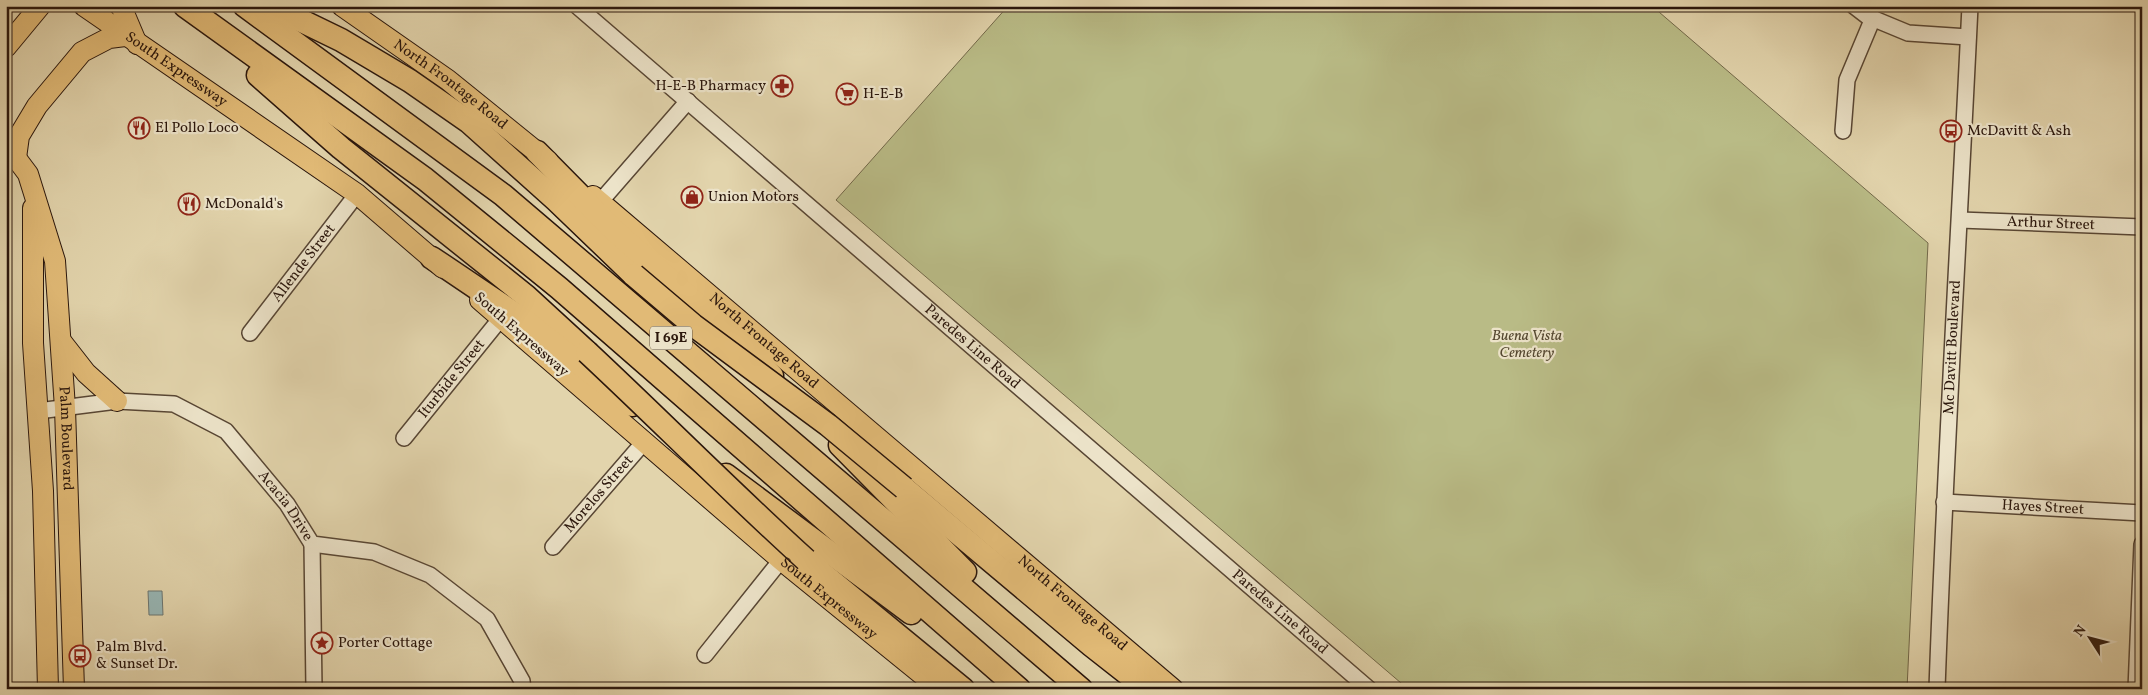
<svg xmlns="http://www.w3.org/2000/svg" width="2148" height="695" font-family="Vollkorn,serif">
<rect width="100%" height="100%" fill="#e2d4ac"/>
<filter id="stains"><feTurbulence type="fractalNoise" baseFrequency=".004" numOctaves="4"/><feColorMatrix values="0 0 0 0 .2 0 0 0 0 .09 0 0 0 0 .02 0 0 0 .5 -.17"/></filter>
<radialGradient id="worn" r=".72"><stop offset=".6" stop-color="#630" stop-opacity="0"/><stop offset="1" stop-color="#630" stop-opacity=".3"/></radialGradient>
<polygon fill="#b9bb86" stroke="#726849" points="1008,6 1652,6 1928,243 1907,689 1408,689 836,200"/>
<polygon fill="#98b6b4" stroke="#6c7671" points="148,591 162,591 163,615 149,615"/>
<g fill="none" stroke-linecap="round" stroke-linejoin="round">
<g stroke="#584634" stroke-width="18">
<g id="minor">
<path id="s1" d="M577,6L1369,689"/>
<polyline points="1854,6 1867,16 1908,33 1968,37"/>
<polyline points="1843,131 1847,80 1873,18"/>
<polyline points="600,202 688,101"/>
<path id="s2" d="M1960,220L2142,227"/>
<path id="s3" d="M250,333L357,194"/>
<path id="s4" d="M38,411L117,401L174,404L226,431L287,504L312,544L374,552L430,575L487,619L522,681L523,689"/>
<path id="s5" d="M404,438L501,318"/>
<path id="s6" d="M1944,502L2142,513"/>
<polyline points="312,544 314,689"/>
<path id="s7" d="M553,547L644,442"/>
<polyline points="705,655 781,560"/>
<path id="s8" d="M1937,689C1945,461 1959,234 1970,6"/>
<polyline points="2136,689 2142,544"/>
</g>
</g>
<g stroke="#2a160c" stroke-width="22">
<g id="major">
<path id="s9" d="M84,6L357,194L443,268"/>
<polyline points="121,6 137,44"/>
<path id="s10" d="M342,6L448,80L548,161"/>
<polyline points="6,47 40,6"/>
<path id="s11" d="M6,151L16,158L28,174L55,261L65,408L74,689"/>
<polyline points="16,158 19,136 37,106 82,52 109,38 125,36"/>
<path id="s12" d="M593,196L1173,689"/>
<polyline points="33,208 33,343 43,491 48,689"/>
<path id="s13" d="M480,300L781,560L940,689"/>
<polyline points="61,341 86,373 117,401"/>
</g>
</g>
<g stroke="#2a160c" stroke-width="25">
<g id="highway">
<polyline points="185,6 425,179 559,288 1019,689"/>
<polyline points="245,6 503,195 1081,689"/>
<polyline points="271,6 341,40 410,81 469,122 556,200 634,275"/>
<polyline points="258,75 341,148 526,296 587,352"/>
<polyline points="537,152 615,231 734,337 772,376"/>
<polyline points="432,258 524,320 632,405"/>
<polyline points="840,445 965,572"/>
<polyline points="726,475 911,613"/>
<polyline points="904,488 1091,645 1147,689"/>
<polyline points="806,560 963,689"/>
</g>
</g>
<use href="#minor" stroke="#ece3c9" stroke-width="15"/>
<use href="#major" stroke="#e1ba76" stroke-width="20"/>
<use href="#highway" stroke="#e1ba76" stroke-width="22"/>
<g stroke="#2a160c" stroke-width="25" stroke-linecap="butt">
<g id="highway-bridge">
<polyline points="634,275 693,325 828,425 904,488"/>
<path d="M587,352C661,421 731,492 806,560"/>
</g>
</g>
<use href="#highway-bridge" stroke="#e1ba76" stroke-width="22"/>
</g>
<defs>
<g id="pharmacy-ring" transform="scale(1.125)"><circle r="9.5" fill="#ece3c9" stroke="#8f2418" stroke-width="1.5"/><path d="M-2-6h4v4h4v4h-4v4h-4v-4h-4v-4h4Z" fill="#8f2418"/></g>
<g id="supermarket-ring" transform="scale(1.125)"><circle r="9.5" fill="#ece3c9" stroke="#8f2418" stroke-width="1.5"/><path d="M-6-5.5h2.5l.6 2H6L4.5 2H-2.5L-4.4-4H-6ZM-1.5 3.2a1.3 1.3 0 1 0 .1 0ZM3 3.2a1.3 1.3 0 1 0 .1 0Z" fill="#8f2418"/></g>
<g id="restaurant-ring" transform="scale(1.125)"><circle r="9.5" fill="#ece3c9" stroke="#8f2418" stroke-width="1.5"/><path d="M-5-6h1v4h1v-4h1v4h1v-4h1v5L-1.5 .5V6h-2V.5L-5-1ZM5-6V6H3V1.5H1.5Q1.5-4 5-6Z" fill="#8f2418"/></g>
<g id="bus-ring" transform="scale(1.125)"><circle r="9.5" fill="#ece3c9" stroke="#8f2418" stroke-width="1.5"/><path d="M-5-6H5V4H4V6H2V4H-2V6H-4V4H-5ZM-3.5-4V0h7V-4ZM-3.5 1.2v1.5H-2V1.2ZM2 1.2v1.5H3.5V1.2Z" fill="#8f2418"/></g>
<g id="shop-ring" transform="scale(1.125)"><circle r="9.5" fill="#ece3c9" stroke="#8f2418" stroke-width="1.5"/><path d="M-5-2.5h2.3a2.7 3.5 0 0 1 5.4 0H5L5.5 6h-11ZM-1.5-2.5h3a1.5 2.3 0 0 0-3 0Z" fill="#8f2418"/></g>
<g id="sight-ring" transform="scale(1.125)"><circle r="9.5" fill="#ece3c9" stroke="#8f2418" stroke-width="1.5"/><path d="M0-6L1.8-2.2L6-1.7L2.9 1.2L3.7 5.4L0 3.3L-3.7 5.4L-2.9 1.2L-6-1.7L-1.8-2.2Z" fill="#8f2418"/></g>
</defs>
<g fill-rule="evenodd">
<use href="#pharmacy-ring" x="782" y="86"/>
<use href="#supermarket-ring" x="847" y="94"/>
<use href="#restaurant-ring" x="139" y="128"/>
<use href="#bus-ring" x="1951" y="131"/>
<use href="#shop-ring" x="692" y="197"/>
<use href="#restaurant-ring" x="189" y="204"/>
<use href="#sight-ring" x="322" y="643"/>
<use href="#bus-ring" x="80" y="656"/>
</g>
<g text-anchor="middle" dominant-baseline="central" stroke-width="4.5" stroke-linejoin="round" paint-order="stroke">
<rect fill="#ece3c9" stroke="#645445" stroke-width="1" x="650" y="326.5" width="42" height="23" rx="4"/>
<g font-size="14" font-weight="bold" fill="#2a160c">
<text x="671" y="338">I 69E</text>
</g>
<g font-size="15" fill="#2a160c" stroke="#ece3c9">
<text stroke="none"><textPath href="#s9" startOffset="112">South Expressway</textPath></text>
<text stroke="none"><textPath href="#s10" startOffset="134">North Frontage Road</textPath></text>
<text stroke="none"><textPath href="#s2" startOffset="91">Arthur Street</textPath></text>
<text stroke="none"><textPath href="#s3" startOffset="88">Allende Street</textPath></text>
<text transform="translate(521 335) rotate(41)">South Expressway</text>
<text stroke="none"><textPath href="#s12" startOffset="224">North Frontage Road</textPath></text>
<text stroke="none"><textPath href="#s1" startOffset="522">Paredes Line Road</textPath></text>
<text stroke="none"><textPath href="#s8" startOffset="342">Mc Davitt Boulevard</textPath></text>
<text stroke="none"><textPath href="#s5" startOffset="76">Iturbide Street</textPath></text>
<text stroke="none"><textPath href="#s11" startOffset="301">Palm Boulevard</textPath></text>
<text stroke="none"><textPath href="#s7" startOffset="70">Morelos Street</textPath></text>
<text stroke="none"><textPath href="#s4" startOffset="291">Acacia Drive</textPath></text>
<text stroke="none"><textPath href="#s6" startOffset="99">Hayes Street</textPath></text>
<text stroke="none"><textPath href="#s13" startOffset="459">South Expressway</textPath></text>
<text stroke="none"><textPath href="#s12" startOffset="629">North Frontage Road</textPath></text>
<text stroke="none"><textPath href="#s1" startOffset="928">Paredes Line Road</textPath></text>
</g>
<g font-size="15" fill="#2a160c" stroke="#ece3c9" text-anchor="start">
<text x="766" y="86" text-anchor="end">H-E-B Pharmacy</text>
<text x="863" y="94">H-E-B</text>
<text x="155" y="128">El Pollo Loco</text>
<text x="1967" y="131">McDavitt &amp; Ash</text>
<text x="708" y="197">Union Motors</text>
<text x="205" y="204">McDonald's</text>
<text x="338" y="643">Porter Cottage</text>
<text x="96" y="647">Palm Blvd.<tspan x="96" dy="17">&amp; Sunset Dr.</tspan></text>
</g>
<g font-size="15" font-style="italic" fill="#554831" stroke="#ece3c9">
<text x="1527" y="336">Buena Vista<tspan x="1527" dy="17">Cemetery</tspan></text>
</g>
</g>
<rect width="2148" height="695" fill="none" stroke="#e2d4ac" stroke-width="25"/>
<rect x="8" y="8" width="2133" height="680" fill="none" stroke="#2a160c" stroke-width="2.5"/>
<rect x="12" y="12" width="2123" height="670" fill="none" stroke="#2a160c"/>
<g transform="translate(2090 638) rotate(306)" stroke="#ece3c9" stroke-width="4" paint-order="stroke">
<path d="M0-4L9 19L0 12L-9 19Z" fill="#2a160c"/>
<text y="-8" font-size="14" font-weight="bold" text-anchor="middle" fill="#2a160c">N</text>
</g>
<rect width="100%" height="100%" filter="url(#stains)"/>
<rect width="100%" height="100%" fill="url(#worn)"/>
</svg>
